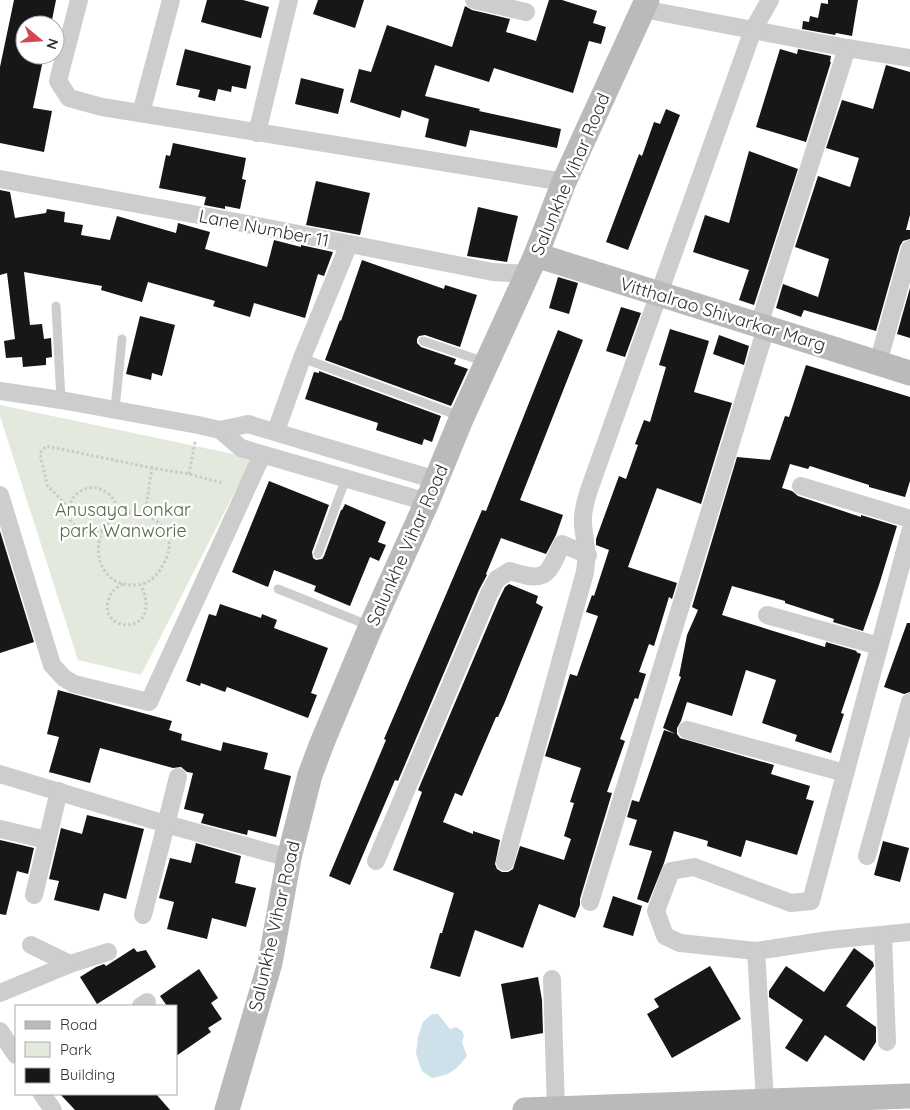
<svg xmlns="http://www.w3.org/2000/svg" width="910" height="1110" font-family="Quicksand,sans-serif">
<rect width="100%" height="100%" fill="#fff"/>
<polygon fill="#e4e9dd" points="0,405 252,458 141,675 78,660 0,416"/>
<path fill="#cee0e9" d="M432,1014H438L450,1029L456,1027L462,1031L464,1036L462,1042L467,1056C456,1070 451,1075 432,1078L422,1071L416,1054L418,1037L423,1022Z"/>
<g fill="#171717">
<polygon points="14,0 56,0 51,25 25,25 25,55 44,55 33,108 52,111 44,152 0,143 0,67"/>
<polygon points="207,0 243,0 269,7 261,38 201,22"/>
<polygon points="318,0 364,0 355,28 313,14"/>
<polygon points="549,0 562,0 597,11 593,23 606,27 601,44 589,41 573,93 494,68 489,82 435,65 425,96 480,109 479,111 561,129 557,148 470,130 466,147 425,137 429,119 402,110 400,118 350,102 359,69 371,72 387,25 452,47 465,6 472,10 510,19 506,32 536,41"/>
<polygon points="828,0 858,0 852,36 836,33 835,35 802,29 803,21 809,22 810,16 818,18 821,3 828,4"/>
<polygon points="185,49 251,66 246,89 232,86 231,92 218,89 215,101 198,97 200,90 176,85"/>
<polygon points="780,49 797,54 798,49 831,56 830,62 831,62 806,142 756,127"/>
<polygon points="886,65 910,72 910,215 906,230 910,230 910,239 903,241 900,246 876,331 804,310 801,317 776,308 783,284 818,297 829,259 795,247 818,176 850,187 859,158 826,148 842,100 873,109"/>
<polygon points="301,78 344,89 338,114 295,104"/>
<polygon points="666,109 680,115 628,250 606,242 639,154 642,156 654,122 660,124"/>
<polygon points="173,143 246,158 242,179 246,180 240,209 225,206 225,209 204,205 206,197 159,188 166,155 170,156"/>
<polygon points="749,151 798,169 754,305 739,300 749,270 693,252 705,215 729,223"/>
<polygon points="316,181 370,193 360,235 306,225"/>
<polygon points="0,190 10,192 15,218 46,213 47,209 65,212 64,222 83,225 81,235 110,240 117,216 176,233 178,223 210,232 205,249 267,267 274,240 301,247 301,245 333,252 324,276 318,274 305,318 254,303 250,317 213,306 215,301 148,282 142,302 101,290 102,286 24,272 30,325 42,324 44,339 51,338 52,357 46,358 46,365 23,367 22,357 6,358 4,341 15,339 7,273 0,275"/>
<polygon points="478,207 518,216 507,262 467,256"/>
<polygon points="362,260 444,289 445,285 477,295 460,347 425,335 419,336 417,339 417,343 421,347 456,359 454,364 468,369 451,406 325,360 340,320 341,321"/>
<polygon points="558,277 578,283 569,314 549,308"/>
<polygon points="910,288 910,338 897,334"/>
<polygon points="621,307 641,313 625,357 606,351"/>
<polygon points="140,316 175,325 162,376 152,373 151,380 126,374"/>
<polygon points="670,329 709,341 694,392 732,403 701,504 657,488 628,567 677,583 672,599 669,597 654,646 649,644 639,672 646,674 638,699 635,698 620,739 625,741 607,792 612,793 580,899 580,905 575,918 539,904 523,948 475,930 460,977 430,968 440,933 442,933 454,893 393,870 422,792 418,790 499,599 505,587 509,584 538,596 536,603 543,607 504,704 498,717 496,717 462,796 455,793 443,822 473,834 473,831 500,840 495,864 497,869 502,872 508,872 513,869 520,846 564,860 571,839 564,836 574,803 570,802 581,768 545,756 570,674 577,676 598,616 586,612 592,595 594,596 609,550 596,545 596,539 619,476 626,479 638,445 635,444 644,420 650,422 666,367 659,365"/>
<polygon points="558,330 583,340 520,500 563,515 556,535 546,554 501,538 486,574 487,575 479,590 398,781 395,780 350,885 329,876 386,740 384,739 430,632 482,510 486,511"/>
<polygon points="719,335 749,346 744,365 713,354"/>
<polygon points="806,365 910,397 910,481 905,497 869,487 869,485 810,466 808,469 790,464 782,488 792,491 798,496 861,517 861,515 897,526 879,585 863,631 833,622 834,619 785,603 785,601 732,586 722,615 825,647 826,642 857,651 856,652 861,654 841,713 844,714 831,753 795,741 797,735 762,723 776,680 746,670 732,716 687,702 681,721 677,728 677,734 680,738 774,765 771,774 810,786 806,799 814,801 797,855 746,840 741,857 707,846 708,841 674,831 664,863 648,903 637,899 652,851 629,845 637,820 627,817 632,800 639,802 664,730 676,734 663,728 681,677 679,676 687,635 698,610 692,607 737,457 770,460 785,416 789,417"/>
<polygon points="319,371 441,416 432,442 424,439 422,445 376,430 378,423 305,399 314,372 319,373"/>
<polygon points="269,481 329,505 312,552 313,558 316,560 322,559 324,556 341,510 342,510 345,504 386,522 378,542 386,545 379,561 370,557 350,606 314,591 316,586 274,570 268,587 232,572"/>
<polygon points="0,531 34,642 0,653"/>
<polygon points="220,604 261,618 262,614 277,620 274,628 328,648 311,693 317,695 308,718 227,687 225,692 201,683 200,686 186,681 209,614 216,616"/>
<polygon points="907,623 910,623 910,692 904,694 884,687"/>
<polygon points="58,690 172,721 169,730 182,734 181,740 221,751 223,742 268,753 264,769 291,776 276,837 248,830 247,835 201,823 204,814 184,809 193,773 187,772 181,767 173,768 100,748 90,783 49,772 59,737 47,734"/>
<polygon points="87,815 144,829 126,899 104,893 99,911 54,900 59,881 49,879 61,828 82,834"/>
<polygon points="0,840 34,848 28,874 17,871 6,915 0,914"/>
<polygon points="883,841 909,848 900,882 874,875"/>
<polygon points="196,843 241,856 235,883 256,888 246,927 212,918 207,939 167,929 174,902 159,898 170,858 191,863"/>
<polygon points="613,896 642,906 633,936 603,927"/>
<polygon points="134,948 137,952 146,950 156,967 97,1004 80,977 96,967 104,964 106,966"/>
<polygon points="854,948 873,962 874,966 846,1006 876,1027 876,1042 864,1061 825,1035 807,1062 785,1048 803,1020 769,997 769,991 786,966 824,992"/>
<polygon points="710,966 741,1019 672,1058 647,1014 659,1007 654,999"/>
<polygon points="199,969 218,998 211,1003 222,1019 208,1028 211,1032 176,1056 176,1006 167,1006 160,996"/>
<polygon points="538,977 542,1000 543,1033 511,1039 501,984"/>
<polygon points="60,1094 156,1094 170,1110 75,1110"/>
</g>
<g fill="none" stroke-linecap="round" stroke-linejoin="round">
<g stroke="#cacaca" stroke-width="3" stroke-dasharray="2.5 2.5" stroke-linecap="butt">
<polyline points="189,474 195,442"/>
<polyline points="69,508 47,485 40,453 46,446 152,468"/>
<path d="M133,512C166,519 180,539 160,570C154,579 146,585 135,585C88,587 85,517 133,512Z"/>
<polyline points="145,514 152,468 189,474 223,483"/>
<path d="M103,530C95,533 88,533 80,529C52,515 80,474 106,492C115,498 117,505 118,515"/>
<path d="M123,584C115,588 110,593 108,602C100,633 164,637 141,585"/>
</g>
<g stroke="#cdcdcd" stroke-width="9">
<polyline points="56,306 61,400"/>
<polyline points="423,341 485,362"/>
<polyline points="302,358 462,417"/>
<polyline points="115,409 122,339"/>
<polyline points="318,554 346,478"/>
<polyline points="278,589 370,626"/>
</g>
<g stroke="#cdcdcd" stroke-width="18">
<polyline points="79,0 58,81 69,98 102,107 564,182"/>
<polyline points="474,0 526,12"/>
<polyline points="643,9 847,48 910,58"/>
<polyline points="141,113 171,0"/>
<polyline points="257,133 289,0"/>
<polyline points="0,179 237,222 493,272 528,274"/>
<polyline points="759,325 847,48"/>
<polyline points="878,363 910,249"/>
<polyline points="0,391 61,400 198,425 220,430 241,448 427,502"/>
<polyline points="220,430 248,424 436,480"/>
<polyline points="276,431 302,358 349,244"/>
<polyline points="801,486 910,519"/>
<polyline points="0,495 52,665 64,678 74,684 149,702 262,455"/>
<polyline points="910,532 811,901 791,903 694,867 671,871 656,911 665,936 680,943 756,951 829,940 910,932"/>
<polyline points="767,615 879,646"/>
<polyline points="687,730 845,773"/>
<polyline points="0,774 166,824 289,858"/>
<polyline points="0,829 47,840"/>
<polyline points="867,856 910,702"/>
<path d="M376,861L489,594L497,579L510,571C547,583 547,576 562,544L588,555"/>
<path d="M505,862L585,572C588,551 585,544 583,525C582,513 585,502 589,490L753,30L770,0"/>
<polyline points="34,895 59,791"/>
<polyline points="590,902 766,328"/>
<polyline points="143,915 178,777"/>
<polyline points="883,935 887,1042"/>
<polyline points="31,945 70,964 108,952"/>
<polyline points="756,951 765,1101"/>
<polyline points="552,979 556,1109"/>
<polyline points="0,993 70,964"/>
<polyline points="141,1006 147,1002"/>
<polyline points="0,1031 16,1055"/>
<polyline points="42,1094 53,1110"/>
</g>
<g stroke="#bababa" stroke-width="25">
<polyline points="536,255 910,373"/>
<polyline points="227,1110 270,963 289,858 310,775 322,743 371,626 427,502 462,417 536,255 564,182 647,0"/>
<polyline points="525,1110 910,1096"/>
</g>
</g>
<g text-anchor="middle" dominant-baseline="central" stroke-width="5" stroke-linejoin="round" paint-order="stroke">
<g font-size="18" fill="#303030" stroke="#fff">
<text transform="translate(570 174) rotate(-67)">Salunkhe Vihar Road</text>
<text transform="translate(264 228) rotate(11)">Lane Number 11</text>
<text transform="translate(723 314) rotate(17)">Vitthalrao Shivarkar Marg</text>
<text transform="translate(407 545) rotate(-66)">Salunkhe Vihar Road</text>
<text transform="translate(274 926) rotate(-77)">Salunkhe Vihar Road</text>
</g>
<g font-size="18" fill="#556842" stroke="#fff">
<text x="123" y="509">Anusaya Lonkar<tspan x="123" dy="21">park Wanworie</tspan></text>
</g>
</g>
<rect x="15" y="1005" width="162" height="90" fill="#ffffff" stroke="#acacac"/>
<rect x="25" y="1021" width="25" height="8" fill="#bababa" stroke="#acacac"/>
<text x="60" y="1030" font-size="15" fill="#303030">Road</text>
<rect x="25" y="1042" width="25" height="15" fill="#e4e9dd" stroke="#acacac"/>
<text x="60" y="1055" font-size="15" fill="#303030">Park</text>
<rect x="25" y="1068" width="25" height="15" fill="#171717" stroke="#acacac"/>
<text x="60" y="1080" font-size="15" fill="#303030">Building</text>
<g transform="translate(40 40) rotate(108)"><circle r="24" fill="#ffffff" stroke="#acacac"/>
<path d="M0-4L9 19L0 12L-9 19Z" fill="#d44654"/>
<text y="-8" font-size="14" font-weight="bold" text-anchor="middle" fill="#303030">N</text>
</g>
</svg>
